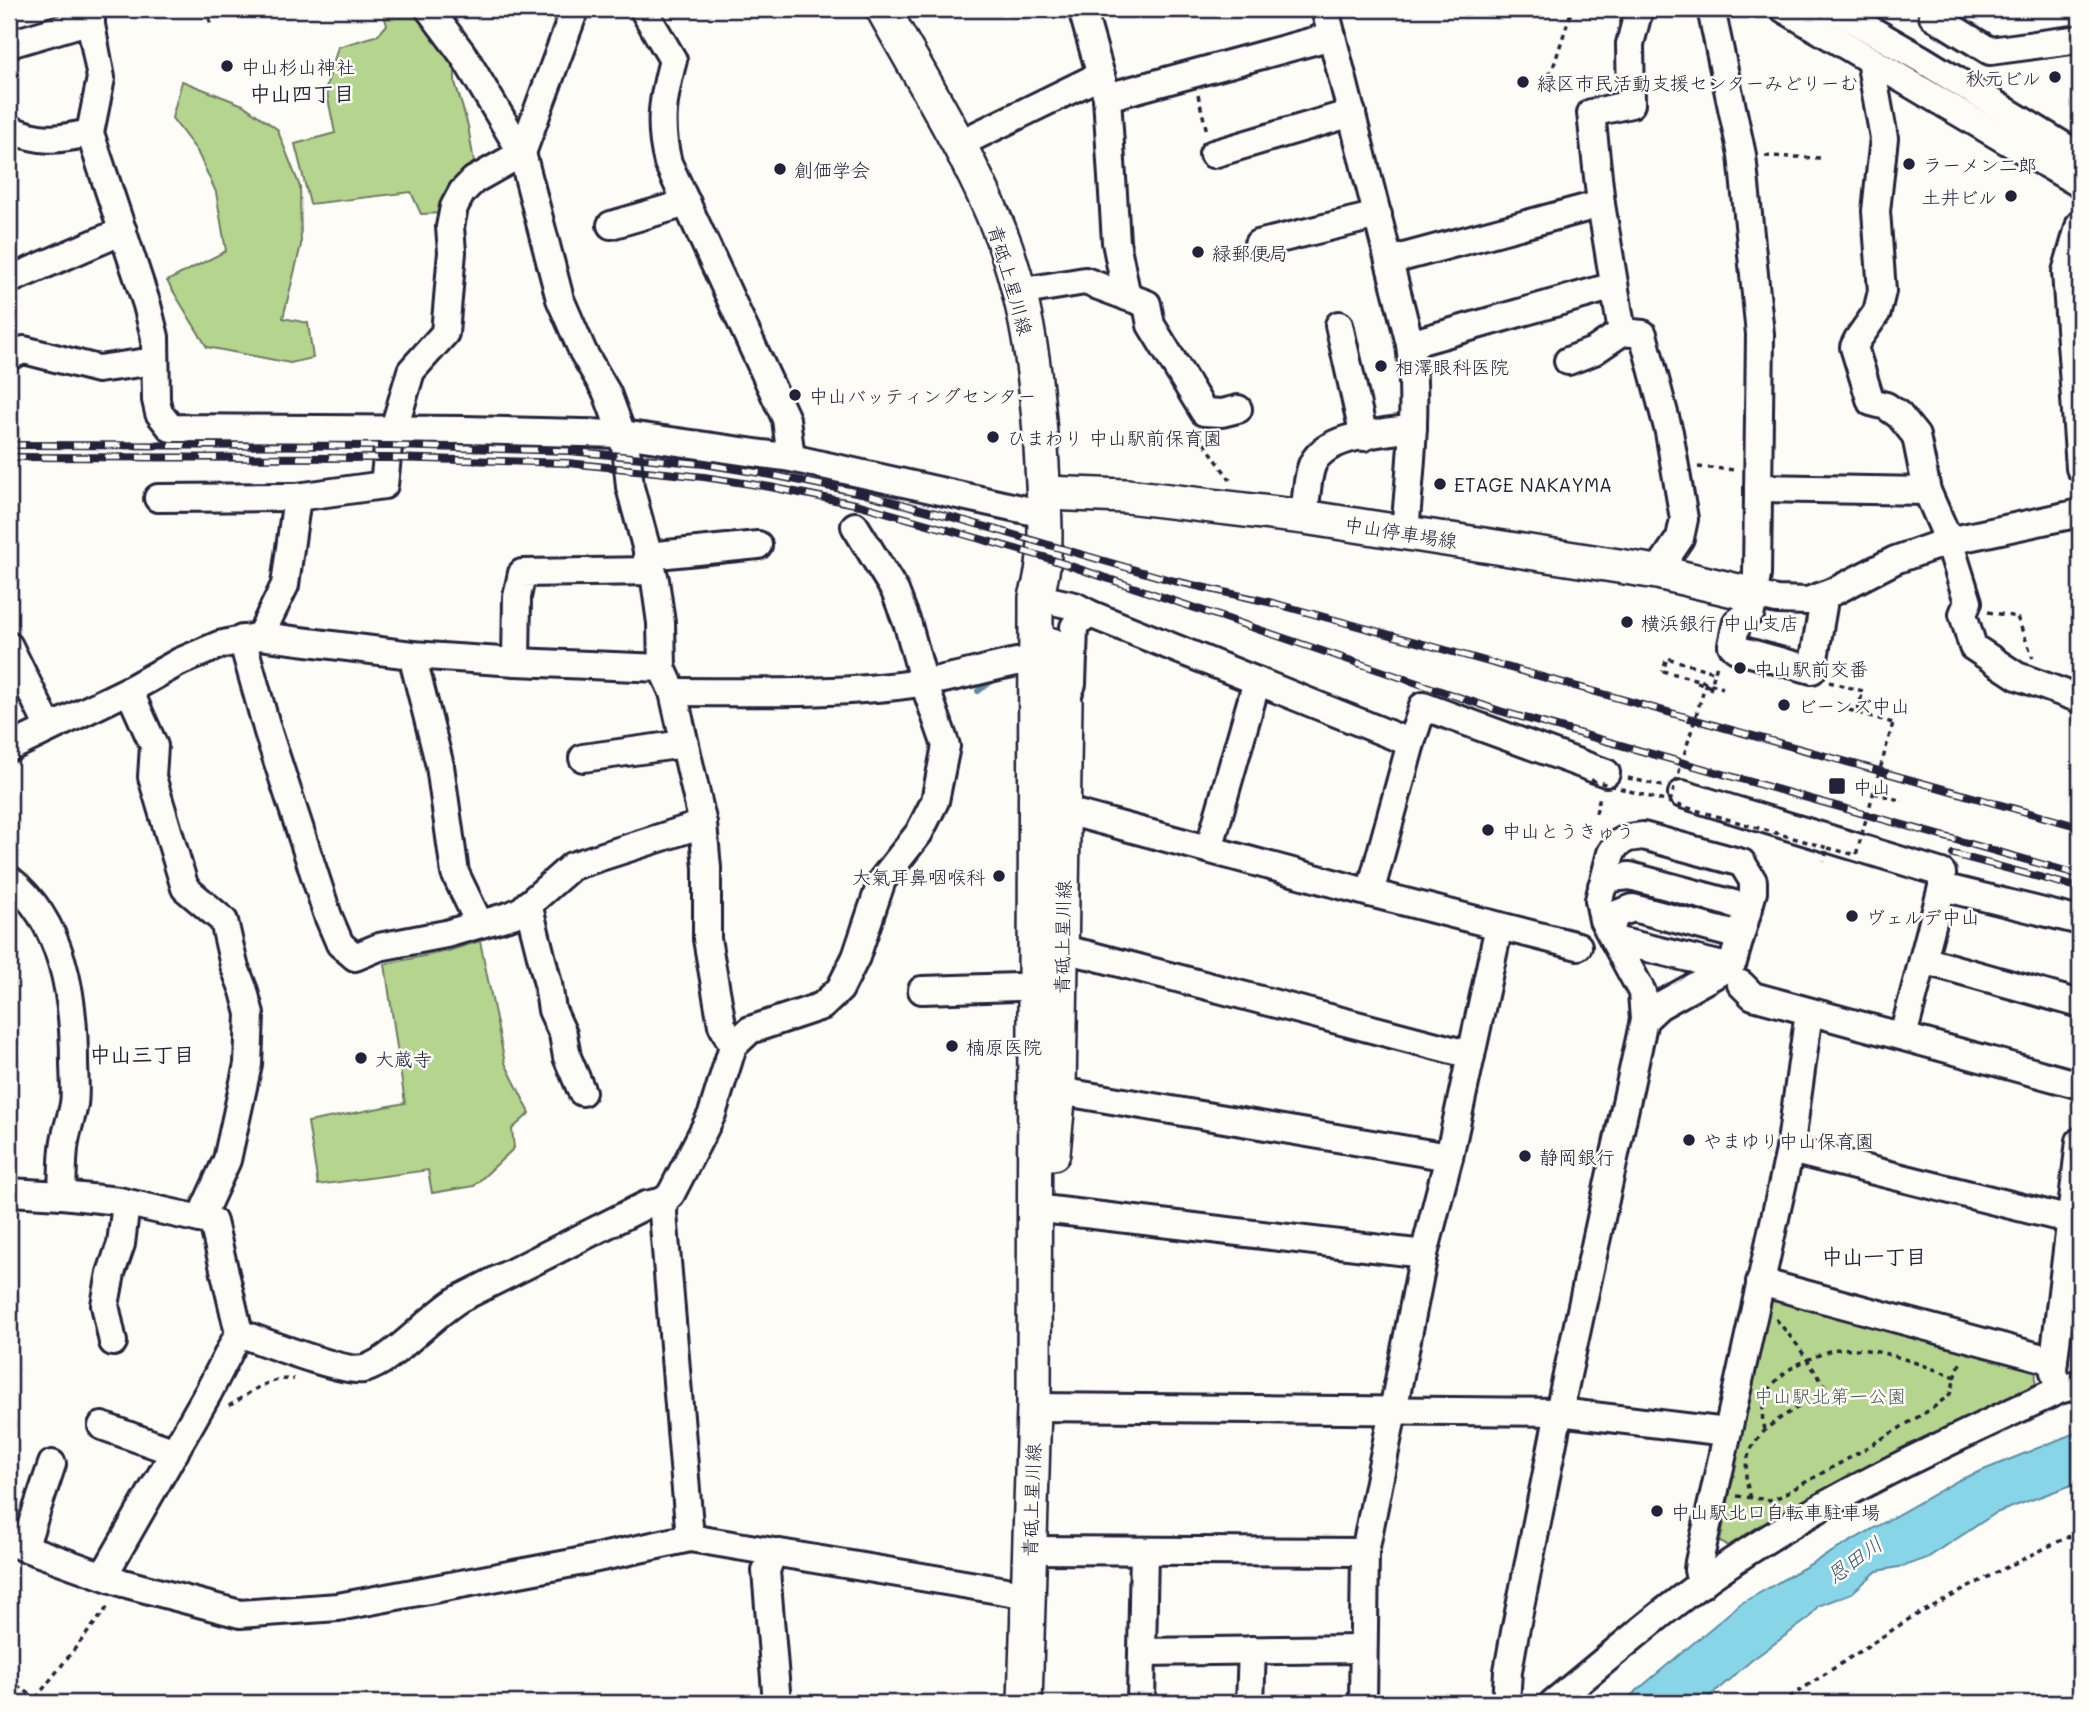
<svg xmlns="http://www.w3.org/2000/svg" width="2089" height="1712" font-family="Mali,'Klee One',sans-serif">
<rect width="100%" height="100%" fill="#fdfcf7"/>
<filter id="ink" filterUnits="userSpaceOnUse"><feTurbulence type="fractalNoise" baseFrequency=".0143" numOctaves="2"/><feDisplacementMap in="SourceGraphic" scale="14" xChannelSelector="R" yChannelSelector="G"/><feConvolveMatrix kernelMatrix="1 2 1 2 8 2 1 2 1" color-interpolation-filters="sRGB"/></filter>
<g filter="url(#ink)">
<g fill="#b5d48d" stroke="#6c7b64" stroke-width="2">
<polygon points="382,9 415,9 455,58 455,82 468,126 474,162 447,213 421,214 411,192 310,204 295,144 335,133 326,88 338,47 378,35 387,25"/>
<polygon points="182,81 243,105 277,129 300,187 301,245 283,318 308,323 313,358 290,363 207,347 167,281 226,251 216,192 197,151 172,118"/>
<polygon points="480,941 505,1063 530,1113 512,1129 514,1148 474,1186 432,1193 428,1170 318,1185 308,1122 405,1103 385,964 448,951"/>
<polygon points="1769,1296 2036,1370 2035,1389 1878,1460 1728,1546 1720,1542"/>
</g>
<polygon fill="#88d5e8" stroke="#5f8da3" stroke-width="2" points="2080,1431 2080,1482 1996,1513 1927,1558 1904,1566 1877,1571 1852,1593 1818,1606 1808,1619 1752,1660 1702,1703 1622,1703 1740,1604 1959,1480"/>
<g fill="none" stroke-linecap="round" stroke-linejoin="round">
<polyline stroke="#5f8da3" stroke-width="6" points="978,691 996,678"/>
<g stroke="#22223b" stroke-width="32">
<g id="minor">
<polyline points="88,9 101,78 90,133 147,305 155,337 156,400 159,413 171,428 464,430 622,434 791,458 1044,514"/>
<polyline points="429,9 464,56 522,153 560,299 583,352 607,393 622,434 627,456 630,487 655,580 661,623 662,668"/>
<path d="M643,9L673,60C663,98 658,124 668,163L786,419L791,458"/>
<polyline points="1082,9 1107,97 1116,242 1127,297"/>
<path d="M1325,9L1410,344C1418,407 1410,469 1405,532"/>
<polyline points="1711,9 1742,155 1760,334 1757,575 1751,612 1737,622 1732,645 1736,649 1812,670 1823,606 1821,597"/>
<polyline points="1784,9 2080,184"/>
<polyline points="1834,9 1923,60 2080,156"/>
<polyline points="1932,9 1933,16 1990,51 2080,39"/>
<polyline points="13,43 91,20"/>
<polyline points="1870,60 1884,138 1876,211 1882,291 1877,312 1858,339 1854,347 1871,402 1886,406 1899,415 1916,436 1927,491 1949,541 1968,602 1963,614 1973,647 2017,676 2080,699"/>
<polyline points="1107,97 1332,36"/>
<path d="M9,129C44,143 55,140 90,133"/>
<polyline points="957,145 1101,75"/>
<polyline points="1213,154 1352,113"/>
<polyline points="2080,224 2066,272 2080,468"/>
<polyline points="611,225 687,203"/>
<polyline points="1258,244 1378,215"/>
<polyline points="1389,261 1601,204"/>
<polyline points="9,280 123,231"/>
<polyline points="1018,292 1085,281 1147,304 1151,325 1204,412 1222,413 1238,409"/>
<polyline points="1339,325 1364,437"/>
<polyline points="1622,332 1601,204 1591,113 1631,104 1630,44 1639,9"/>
<polyline points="1410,344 1614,286"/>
<polyline points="9,356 24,350 98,369 155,361"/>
<polyline points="1568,361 1594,351 1622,332 1643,334 1669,432 1684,519 1680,538 1657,572"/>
<polyline points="1758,488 1927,491"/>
<polyline points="158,498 297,497"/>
<path d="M1304,517C1306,503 1307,475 1313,463C1328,434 1384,433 1413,428"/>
<polyline points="647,556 758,545"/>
<polyline points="1755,595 1777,600 1808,601 1835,591 1895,560 1949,541 2080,513"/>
<polyline points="1048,600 1075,606 1090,614 1411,743"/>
<polyline points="260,636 285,585 297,497 384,485 389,438 394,429 411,371 445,333 452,252 450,227 454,207 462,192 474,180 522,153 575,9"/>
<polyline points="242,639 268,732 328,916 340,944 355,957 379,947 446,934 512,915 522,910 572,866 703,824"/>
<polyline points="9,646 49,728"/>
<polyline points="412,655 440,766 455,873 479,923"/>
<polyline points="516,662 517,597 522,573 652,571"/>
<polyline points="129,690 154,746 152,777 185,888 224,921 234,965 244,991 250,1014 248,1064 227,1160 200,1219"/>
<path d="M673,692C754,692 840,695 921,683C965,677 1008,660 1053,657"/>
<polyline points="1065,702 1072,684 1074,627 1078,621 1090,614"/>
<polyline points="9,748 129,690 179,662 219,645 260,636 412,655 516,662 662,668 673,692 703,824 707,868 707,939 722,1025 733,1046"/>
<polyline points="583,758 684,744"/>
<polyline points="1682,794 1942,873 1942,887"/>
<polyline points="1063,810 1370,893 1578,946"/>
<polyline points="1209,849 1257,681"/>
<path d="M9,879C63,922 74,996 74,1061C74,1075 76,1090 74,1104C72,1116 67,1128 65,1141C62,1158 63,1177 62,1195"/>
<polyline points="1602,886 1611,878 1630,876 1749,908"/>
<polyline points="1370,893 1411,743 1423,706 1606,773"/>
<polyline points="528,904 548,984 552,1010 563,1034 567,1057 582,1092"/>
<polyline points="1614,940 1611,931 1614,915 1633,908 1740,936"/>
<polyline points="1614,940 1727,967"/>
<polyline points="1061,949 1089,955 1471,1055"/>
<polyline points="1923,960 2080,1004"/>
<polyline points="1741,984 1753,996 2080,1085"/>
<polyline points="922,990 1052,986"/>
<polyline points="1903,1036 1942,887 2080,921"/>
<polyline points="1059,1091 1449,1157"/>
<polyline points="1790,1150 2071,1220 2080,1219"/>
<polyline points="9,1192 62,1195 119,1201 200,1219 213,1222 239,1333 208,1393 104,1575"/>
<polyline points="1034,1208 1424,1254"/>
<polyline points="1760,1282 2054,1361"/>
<path d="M239,1333C262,1341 344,1373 363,1369C370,1368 378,1363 383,1360C410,1342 431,1317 459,1299L646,1205L664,1201"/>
<polyline points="113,1342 105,1305 111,1273 121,1244 126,1203"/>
<polyline points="2056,1379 2053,1368 2080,1141"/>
<polyline points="1034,1407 1559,1412 1727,1432"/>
<polyline points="102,1426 175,1452"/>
<polyline points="690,1538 663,1213 664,1201 671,1194 712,1114 733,1046 750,1030 822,1006 840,989 856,957 882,880 919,833 935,801 946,746 924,683 908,625 895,591 855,526"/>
<polyline points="9,1542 123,1583 240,1614 338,1607 578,1562 690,1538 1029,1595"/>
<polyline points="24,1548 52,1464"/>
<polyline points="1030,1550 1365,1552"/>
<polyline points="773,1552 766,1571 777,1703"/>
<polyline points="1702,1584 1698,1570 1699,1562 1790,1150 1809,1012"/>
<polyline points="1143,1652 1362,1649"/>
<polyline points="1141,1703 1144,1552"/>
<polyline points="1250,1703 1252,1650"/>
<polyline points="1363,1703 1365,1552 1424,1254 1449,1157 1499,926"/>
<polyline points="1506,1703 1508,1671 1515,1632 1559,1412 1644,1020 1642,992 1603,920 1599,900 1611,853 1617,844 1628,838 1643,836 1742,863 1753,881 1753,892 1733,962 1725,969 1659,1006 1644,1020"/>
<path d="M1553,1703C1616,1652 1678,1596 1747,1552C1845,1488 1953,1440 2059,1390L2080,1384"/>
</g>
</g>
<g stroke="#22223b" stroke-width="38">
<g id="major">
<path d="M883,9C925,85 975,164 1005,245C1030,315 1038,391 1042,465C1044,509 1050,555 1036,597L1034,1407L1025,1703"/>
<polyline points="1044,493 1127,496 1304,517 1657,572 1755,595"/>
<polyline points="1052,645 1057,684 1065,702 1059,1091 1053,1153"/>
</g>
</g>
<g stroke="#22223b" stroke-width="3.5" stroke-dasharray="5 5" stroke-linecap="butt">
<polyline points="206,9 212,27"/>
<polyline points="1548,74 1552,71 1572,9"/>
<polyline points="1198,95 1207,132"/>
<polyline points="1765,156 1820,158"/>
<polyline points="1199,435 1230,480"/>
<polyline points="1698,467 1736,470"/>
<polyline points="1988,612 2017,617 2033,658"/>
<polyline points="1697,682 1711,687"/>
<polyline points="1706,682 1663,671 1667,658 1714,672"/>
<polyline points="1829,682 1863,691 1857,713"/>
<polyline points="1710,690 1717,664"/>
<polyline points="1849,710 1893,723"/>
<polyline points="1628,778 1662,786"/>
<polyline points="1874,793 1903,801"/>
<polyline points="1596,813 1600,796"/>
<polyline points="1776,1319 1798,1346 1826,1388"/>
<path d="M229,1406C250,1393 268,1377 294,1379"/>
<path d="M1764,1430C1756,1391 1781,1370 1814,1357C1822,1354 1831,1349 1840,1349C1878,1346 1920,1365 1956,1377"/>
<polyline points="1737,1496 1769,1500 1779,1497 1853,1456 1933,1408 1950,1394 1961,1360"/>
<path d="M1751,1498C1734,1452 1762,1427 1799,1407"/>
<polyline points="9,1680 43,1703"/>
<polyline points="36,1698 110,1604"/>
<polyline points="1781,1703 1909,1619 2001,1570 2080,1531"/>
</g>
<use href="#minor" stroke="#fdfcf7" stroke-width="26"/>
<use href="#major" stroke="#fdfcf7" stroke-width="33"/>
<g stroke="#22223b" stroke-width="8">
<g id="rail">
<polyline points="9,445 390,446 569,451 704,464 772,475 861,493 966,521 1170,580 1273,603 1442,649 2080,827"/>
<polyline points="9,457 388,458 568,463 704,477 770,487 860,505 1044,557 1500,711 2080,875"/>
<polyline points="1953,854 2080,888"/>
</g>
</g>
<use href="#rail" stroke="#fdfcf7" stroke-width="5" stroke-dasharray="16" stroke-linecap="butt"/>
<g stroke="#22223b" stroke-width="3.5" stroke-dasharray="5 5" stroke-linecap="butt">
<polyline points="1591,780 1828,848 1824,861"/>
<polyline points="1670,802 1706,682 1723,688"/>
<polyline points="1828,848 1856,855 1893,723"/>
</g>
</g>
</g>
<g fill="#22223b" stroke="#fdfcf7" stroke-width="2.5">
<circle cx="227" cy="66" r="7"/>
<circle cx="2055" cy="77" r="7"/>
<circle cx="1523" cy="82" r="7"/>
<circle cx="1909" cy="164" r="7"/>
<circle cx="780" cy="169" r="7"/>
<circle cx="2011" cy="196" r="7"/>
<circle cx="1198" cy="252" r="7"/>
<circle cx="1381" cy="366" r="7"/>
<circle cx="795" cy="395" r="7"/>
<circle cx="993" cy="437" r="7"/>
<circle cx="1440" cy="484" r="7"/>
<circle cx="1627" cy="622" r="7"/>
<circle cx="1740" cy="668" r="7"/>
<circle cx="1784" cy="705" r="7"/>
<rect x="1828" y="777" width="18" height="18" rx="3.5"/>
<circle cx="1488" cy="830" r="7"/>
<circle cx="999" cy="876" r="7"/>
<circle cx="1852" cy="916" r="7"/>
<circle cx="952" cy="1046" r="7"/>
<circle cx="361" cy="1058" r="7"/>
<circle cx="1689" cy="1140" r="7"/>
<circle cx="1525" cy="1156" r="7"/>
<circle cx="1657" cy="1511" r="7"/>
</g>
<g text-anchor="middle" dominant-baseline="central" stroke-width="5" stroke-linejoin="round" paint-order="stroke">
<g font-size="19" fill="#22223b" stroke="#fdfcf7" text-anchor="start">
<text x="241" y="66">中山杉山神社</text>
<text x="2041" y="77" text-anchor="end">秋元ビル</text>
<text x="1537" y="82">緑区市民活動支援センターみどりーむ</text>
<text x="1923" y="164">ラーメン二郎</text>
<text x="794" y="169">創価学会</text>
<text x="1997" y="196" text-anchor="end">土井ビル</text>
<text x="1212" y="252">緑郵便局</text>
<text x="1395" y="366">相澤眼科医院</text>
<text x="809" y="395">中山バッティングセンター</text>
<text x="1007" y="437">ひまわり 中山駅前保育園</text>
<text x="1454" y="484">ETAGE NAKAYMA</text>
<text x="1641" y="622">横浜銀行 中山支店</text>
<text x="1754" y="668">中山駅前交番</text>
<text x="1798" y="705">ビーンズ中山</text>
<text x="1853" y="786">中山</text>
<text x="1502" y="830">中山とうきゅう</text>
<text x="985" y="876" text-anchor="end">大氣耳鼻咽喉科</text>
<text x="1866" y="916">ヴェルデ中山</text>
<text x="966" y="1046">楠原医院</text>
<text x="375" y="1058">大蔵寺</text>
<text x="1703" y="1140">やまゆり中山保育園</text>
<text x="1539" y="1156">静岡銀行</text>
<text x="1671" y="1511">中山駅北口自転車駐車場</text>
</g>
<g font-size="19" fill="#22223b" stroke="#fdfcf7">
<text transform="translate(1011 280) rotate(74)">青砥上星川線</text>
<text transform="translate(1401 532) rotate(9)">中山停車場線</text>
<text transform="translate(1062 937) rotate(-89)">青砥上星川線</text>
<text transform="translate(1031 1500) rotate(-88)">青砥上星川線</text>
</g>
<g font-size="19" fill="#4e5754" stroke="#fdfcf7">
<text x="1830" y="1395">中山駅北第一公園</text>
</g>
<g font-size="21" font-weight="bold" fill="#22223b" stroke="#fdfcf7">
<text x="302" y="92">中山四丁目</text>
<text x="142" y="1053">中山三丁目</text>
<text x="1874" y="1255">中山一丁目</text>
</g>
<g font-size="21" font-style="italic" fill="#41586f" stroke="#fdfcf7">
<text transform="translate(1854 1559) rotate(-36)">恩田川</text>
</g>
</g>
<rect width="2089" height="1712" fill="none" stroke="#fdfcf7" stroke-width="35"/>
<rect x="18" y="18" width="2054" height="1677" fill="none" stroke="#22223b" stroke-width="2.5" filter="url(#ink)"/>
</svg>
